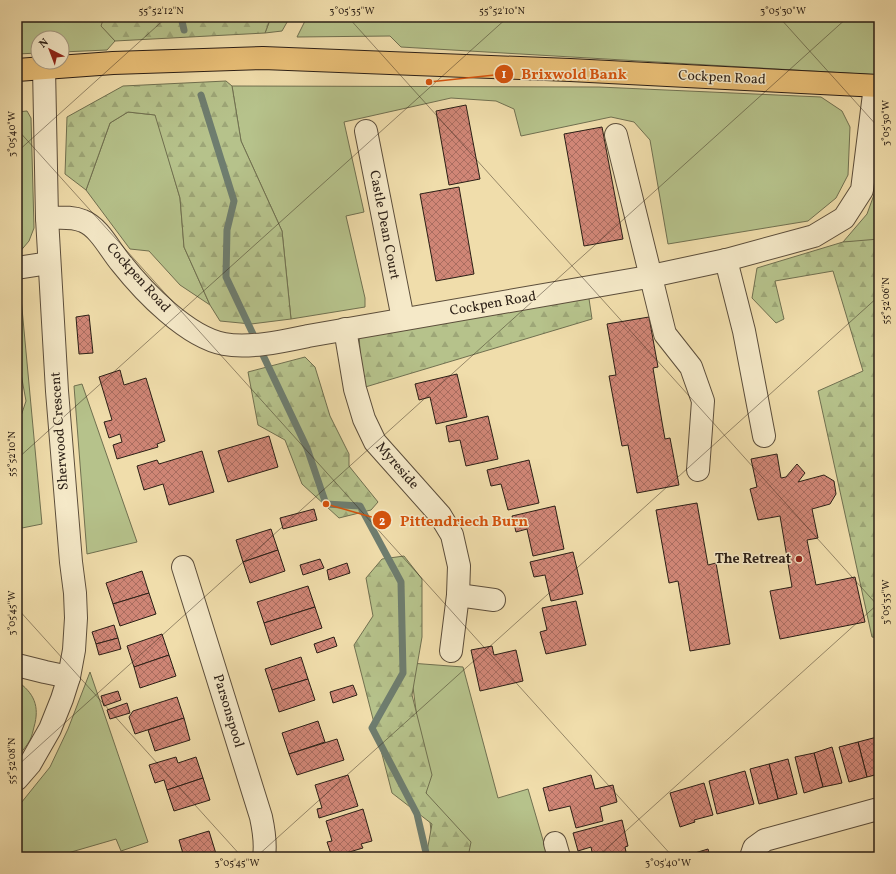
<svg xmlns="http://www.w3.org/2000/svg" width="896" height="874" font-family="Vollkorn,serif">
<defs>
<pattern id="forest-firs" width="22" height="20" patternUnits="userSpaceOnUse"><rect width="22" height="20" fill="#b6c28b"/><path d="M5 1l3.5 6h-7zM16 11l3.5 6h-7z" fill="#9da677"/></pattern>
<pattern id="building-cross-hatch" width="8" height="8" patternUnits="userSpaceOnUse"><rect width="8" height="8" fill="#d08676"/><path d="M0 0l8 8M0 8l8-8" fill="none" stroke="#a96d60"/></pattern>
</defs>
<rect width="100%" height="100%" fill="#f0ddab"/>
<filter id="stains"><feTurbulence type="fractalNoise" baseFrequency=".005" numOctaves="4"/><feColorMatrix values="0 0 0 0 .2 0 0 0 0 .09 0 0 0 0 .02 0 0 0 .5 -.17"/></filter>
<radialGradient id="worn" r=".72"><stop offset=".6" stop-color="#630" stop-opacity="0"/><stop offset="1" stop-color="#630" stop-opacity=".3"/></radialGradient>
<g fill="#b6c28b" stroke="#707050">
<polygon points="17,17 104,17 102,26 115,41 107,50 62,52 62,38 38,38 38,53 17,54"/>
<polygon points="271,17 290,17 282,31 265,33"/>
<polygon points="307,17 744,17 758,18 760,17 879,17 879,75 401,47 390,36 297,37"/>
<polygon points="232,86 599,87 821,97 842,111 850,127 848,175 836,198 808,221 668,244 650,140 634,122 611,117 521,136 514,109 496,101 451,98 344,122 364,212 346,216 365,298 365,307 291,319 282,231 241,141"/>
<polygon points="27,111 31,118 34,228 29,241 18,254 17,248 17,112"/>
<polygon points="128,112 156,115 180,198 184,247 210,305 180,285 149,251 130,249 86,190 110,123"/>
<polygon points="879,181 879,241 843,242 867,214"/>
<polygon points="20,287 42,524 17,529 17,428 26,401 17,352 17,288"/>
<polygon points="82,384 137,542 87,554 74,386"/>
<polygon points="410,663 463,667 498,798 528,789 548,857 429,857 431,830"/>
<polygon points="90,672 148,842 121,851 116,839 54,857 17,857 17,808 50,767 68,729"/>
<path d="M17,681C34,693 40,706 34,727C33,731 32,736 30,740C27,746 21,752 17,758Z"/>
</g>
<g fill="url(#forest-firs)" stroke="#707050">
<polygon points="104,17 271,17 265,33 115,41 101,26"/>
<polygon points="226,81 232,86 241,141 282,231 291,319 251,324 220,321 210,305 184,247 180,198 155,115 128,112 110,123 86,190 65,174 67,117 123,86"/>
<polygon points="879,239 879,638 872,637 818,391 863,371 833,271 775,281 784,319 776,323 752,298 757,268 843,242"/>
<polygon points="588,292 592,319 362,388 359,333"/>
<polygon points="305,357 315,367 330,416 349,454 349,466 378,502 371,510 339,518 302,484 285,440 258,425 248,372"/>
<polygon points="404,556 422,579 422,637 412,695 432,775 426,793 471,842 468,857 426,857 432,824 392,793 354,645 373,616 366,578 382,559"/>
</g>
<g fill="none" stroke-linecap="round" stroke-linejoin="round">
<g stroke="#6e7d6f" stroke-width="7">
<polyline points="181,17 184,30"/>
<polyline points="201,95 234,201 227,230 226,277 307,448 326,504 360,506 401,582 403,673 372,728 417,814 427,857"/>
</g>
</g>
<g fill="url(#building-cross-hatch)" stroke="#2b1f16">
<polygon points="466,105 480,179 449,185 436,111"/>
<polygon points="602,127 623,239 584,246 564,134"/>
<polygon points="459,187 474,274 436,281 420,194"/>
<polygon points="89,315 93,353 79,354 76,317"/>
<polygon points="649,317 658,367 653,368 662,422 665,439 670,438 679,485 637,493 628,445 622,446 609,376 616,375 607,324"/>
<polygon points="120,370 124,385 146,378 165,441 157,444 158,447 117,459 113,445 122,442 120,434 109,438 104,422 112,420 99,377"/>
<polygon points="457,374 467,417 436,424 430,397 419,400 415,384"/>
<polygon points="488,416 498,459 466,466 460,440 449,442 446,426"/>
<polygon points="269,436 278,467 228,482 218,451"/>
<polygon points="202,451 214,492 169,505 163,484 144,490 137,466 157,460 159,464"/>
<polygon points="777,454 781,478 786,477 797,464 805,473 798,482 824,475 834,481 836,494 830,504 812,509 818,538 807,540 816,585 855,577 865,622 780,639 770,591 792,587 780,516 758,520 750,489 757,487 751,459"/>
<polygon points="529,460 539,503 508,510 501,484 491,486 487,470"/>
<polygon points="697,503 708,565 716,563 730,644 690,651 678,581 669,583 656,510"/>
<polygon points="555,506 564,549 533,556 527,529 516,532 512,516"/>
<polygon points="314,509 317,520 283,529 280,518"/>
<polygon points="271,529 278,550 243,562 236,540"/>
<polygon points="278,550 285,571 250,583 243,562"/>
<polygon points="573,552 583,594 551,601 545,575 534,577 530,562"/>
<polygon points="320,559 324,568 303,575 300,565"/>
<polygon points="347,563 350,573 329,580 327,570"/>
<polygon points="142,571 149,593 113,604 106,583"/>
<polygon points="308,586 315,607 264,623 257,602"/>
<polygon points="149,593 156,614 120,626 113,604"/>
<polygon points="576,601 586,645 546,654 540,632 547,630 542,608"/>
<polygon points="315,607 322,628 271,645 264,623"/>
<polygon points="114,625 118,638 96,644 92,632"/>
<polygon points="162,634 169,655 134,667 127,646"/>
<polygon points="334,637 337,646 317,653 314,644"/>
<polygon points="118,638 121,649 99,655 96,644"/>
<polygon points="492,646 494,655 516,650 523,681 480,691 471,650"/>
<polygon points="169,655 176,676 140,688 134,667"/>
<polygon points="301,657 308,679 272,690 265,669"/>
<polygon points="308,679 315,700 279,712 272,690"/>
<polygon points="353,685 357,695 333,703 330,692"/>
<polygon points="118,691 121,700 104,706 101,696"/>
<polygon points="177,697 184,718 135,734 129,717 133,711"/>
<polygon points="127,703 130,713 110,719 107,710"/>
<polygon points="184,718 190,740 155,751 148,730"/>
<polygon points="318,721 325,742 289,754 282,733"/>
<polygon points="877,737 879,744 879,774 867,777 858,742"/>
<polygon points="337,739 344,760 297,775 289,754"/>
<polygon points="858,742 867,777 849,782 839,747"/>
<polygon points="832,747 842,783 823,787 814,753"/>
<polygon points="814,753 823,787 804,793 795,757"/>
<polygon points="176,757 178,763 196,757 203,778 167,790 164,780 155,783 149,765"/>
<polygon points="788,759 797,794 778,799 769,764"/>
<polygon points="769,764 778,799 759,804 750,769"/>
<polygon points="745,771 754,804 717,814 709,781"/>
<polygon points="348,775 358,806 319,818 317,809 322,808 315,785"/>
<polygon points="591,775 595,789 613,785 617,802 600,807 603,821 576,828 570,806 549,811 543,788"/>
<polygon points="203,778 210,800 174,811 167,790"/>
<polygon points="704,783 713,815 694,820 695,822 680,827 670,793"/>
<polygon points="363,809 372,841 361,844 363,848 332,857 327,842 332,841 326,821"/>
<polygon points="622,820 628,846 625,847 627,857 593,857 591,847 578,851 573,833"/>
<polygon points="209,831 217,857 184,857 179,840"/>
<polygon points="708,849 710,857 685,857 685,856"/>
</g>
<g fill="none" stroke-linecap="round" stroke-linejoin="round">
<g stroke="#5c4e3b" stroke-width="24">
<g id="minor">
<polyline points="366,131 403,319"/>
<polyline points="616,135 665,334 691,367 703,401 698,470"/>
<path d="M47,218C59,218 71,216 83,221C99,227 110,250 121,263C144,292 187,337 224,344C249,349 284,341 308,336L642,278L726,260L814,236L844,218L862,190L875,86"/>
<polyline points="726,260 744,331 764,436"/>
<polyline points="17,268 49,263"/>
<polyline points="345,329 355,389 364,419 375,442 440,515 452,535 459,566 458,595 451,651"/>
<path d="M183,567L261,817C264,831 266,844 264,857"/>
<polyline points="458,595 494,600"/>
<polyline points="17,665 45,672 69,677"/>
<polyline points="17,779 30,764 50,729 62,699 69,677 74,650 76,618 75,593 71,562 57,391 47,218 44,68"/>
<polyline points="555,843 559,857"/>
<polyline points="751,857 754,848 765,840 878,809"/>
</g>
</g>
<g stroke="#2b1f16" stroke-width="24">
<polyline id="major" points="17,70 113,63 263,58 570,70 879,86"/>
</g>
<use href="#minor" stroke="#f5e9c8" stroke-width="22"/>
<use href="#major" stroke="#e8be76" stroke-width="22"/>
</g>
<path fill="none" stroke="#2b1f16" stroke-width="1" stroke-opacity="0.45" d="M348,17L879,607M779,17L879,128M17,129L673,857M17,152L167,17M17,459L508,17M17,608L242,857M17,766L848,17M256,857L879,296M597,857L879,603"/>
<circle fill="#8f2418" stroke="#f5e9c8" stroke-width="1.5" cx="799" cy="559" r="4"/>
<g text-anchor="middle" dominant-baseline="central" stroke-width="3" stroke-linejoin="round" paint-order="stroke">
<g font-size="14" fill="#2b1f16" stroke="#f5e9c8">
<text transform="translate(722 78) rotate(3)">Cockpen Road</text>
<text transform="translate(384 225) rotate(79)">Castle Dean Court</text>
<text transform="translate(138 278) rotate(48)">Cockpen Road</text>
<text transform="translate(493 304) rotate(-10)">Cockpen Road</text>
<text transform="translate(60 431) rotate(-94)">Sherwood Crescent</text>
<text transform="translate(397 466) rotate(49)">Myreside</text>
<text transform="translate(228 711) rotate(73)">Parsonspool</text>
</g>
<g font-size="14" font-weight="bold" fill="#2b1f16" stroke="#f5e9c8" text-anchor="end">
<text x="791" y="559">The Retreat</text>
</g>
</g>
<path fill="none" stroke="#d5530d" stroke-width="1.5" d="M429 82L504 74M326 504L382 520"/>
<g fill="#d5530d" stroke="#f5e9c8" stroke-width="1.5">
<circle cx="429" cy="82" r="4"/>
<circle cx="326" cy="504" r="4"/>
<circle cx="504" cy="74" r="10"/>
<circle cx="382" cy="520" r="10"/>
</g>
<g font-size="12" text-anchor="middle" font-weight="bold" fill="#fff">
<text x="504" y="78">1</text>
<text x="382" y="525">2</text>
</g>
<g font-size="15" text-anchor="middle" font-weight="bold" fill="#d5530d" stroke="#f5e9c8" stroke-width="3" stroke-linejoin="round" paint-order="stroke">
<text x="574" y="79">Brixwold Bank</text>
<text x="464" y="526">Pittendriech Burn</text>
</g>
<rect width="896" height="874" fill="none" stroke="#f0ddab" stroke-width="44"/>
<g transform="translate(50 50) rotate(318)"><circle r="19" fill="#f5e9c8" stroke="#a49881"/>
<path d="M0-3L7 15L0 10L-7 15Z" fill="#8f2418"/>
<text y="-6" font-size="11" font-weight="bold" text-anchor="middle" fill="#2b1f16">N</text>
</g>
<rect x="22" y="22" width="852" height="830" fill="none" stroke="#2b1f16" stroke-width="1.5"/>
<g font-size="10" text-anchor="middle" fill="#2b1f16">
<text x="161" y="14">55°52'12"N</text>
<text x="352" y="14">3°05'35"W</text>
<text x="502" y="14">55°52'10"N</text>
<text x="783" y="14">3°05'30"W</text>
<text transform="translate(885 123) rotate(-90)" y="4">3°05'30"W</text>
<text transform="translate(11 134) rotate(-90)" y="4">3°05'40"W</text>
<text transform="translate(885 301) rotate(-90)" y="4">55°52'06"N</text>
<text transform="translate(11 454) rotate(-90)" y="4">55°52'10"N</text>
<text transform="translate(885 602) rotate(-90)" y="4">3°05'35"W</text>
<text transform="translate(11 613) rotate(-90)" y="4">3°05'45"W</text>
<text transform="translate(11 761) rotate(-90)" y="4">55°52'08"N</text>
<text x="237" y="866">3°05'45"W</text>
<text x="668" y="866">3°05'40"W</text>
</g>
<rect width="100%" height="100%" filter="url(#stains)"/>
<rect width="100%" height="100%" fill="url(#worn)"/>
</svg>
